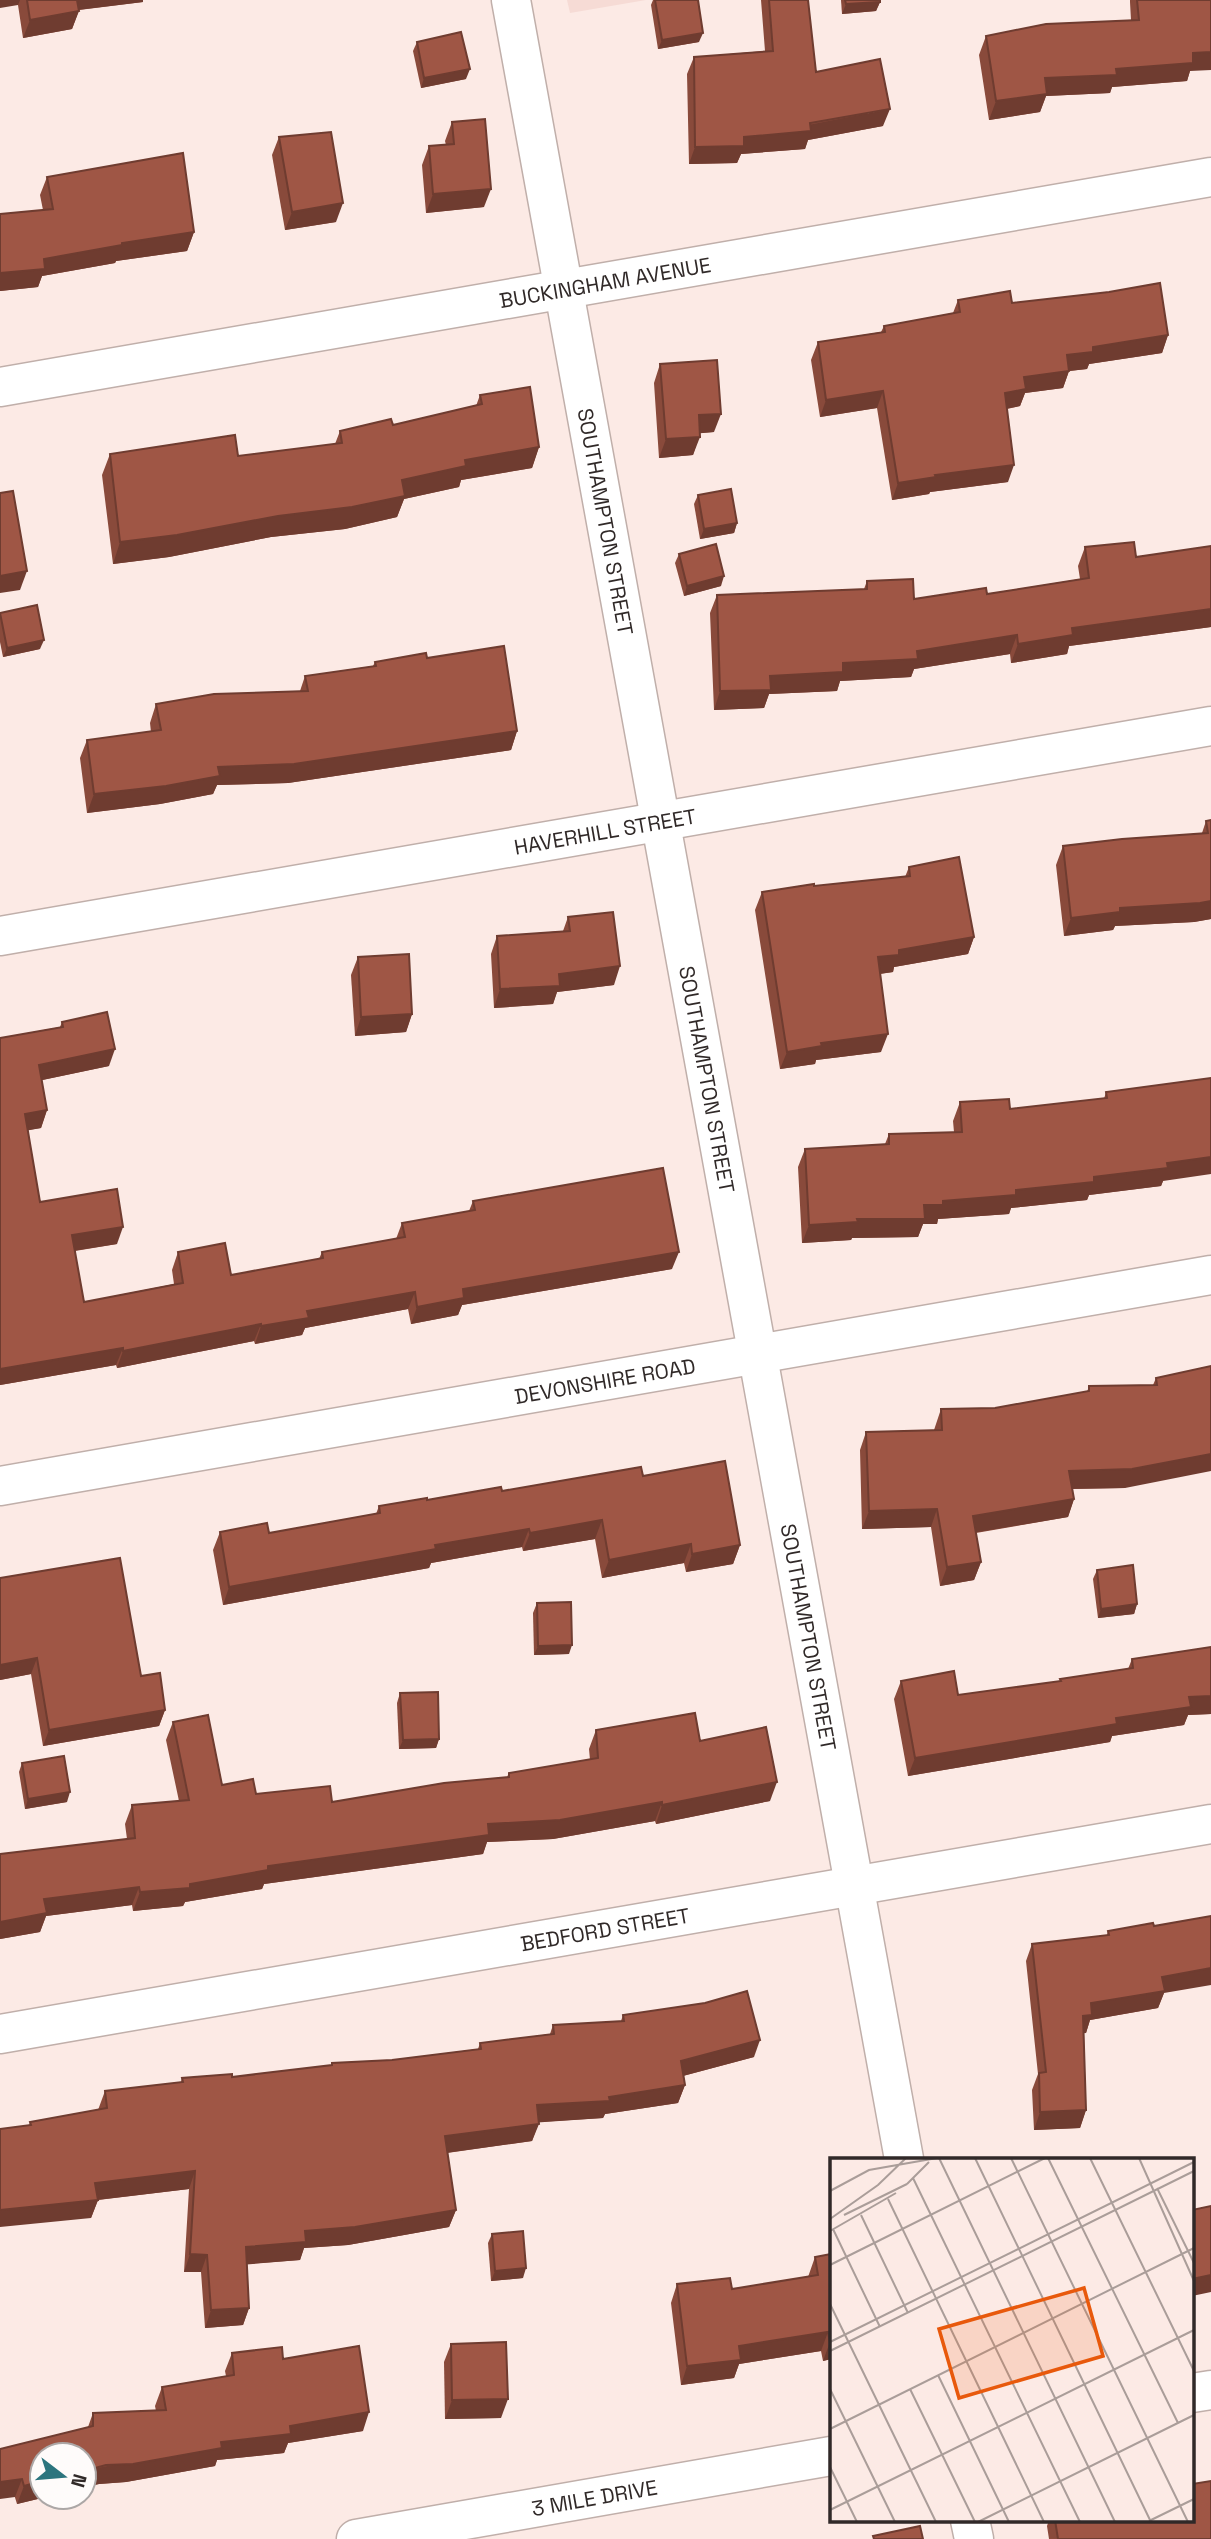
<svg xmlns="http://www.w3.org/2000/svg" width="1211" height="2539" font-family="'Space Grotesk',sans-serif">
<rect width="100%" height="100%" fill="#fceae5"/>
<polygon fill="#f6dbd5" points="567,0 646,0 570,13"/>
<g fill="none" stroke-linecap="round" stroke-linejoin="round">
<g stroke="#c0afaa" stroke-width="41">
<g id="street">
<path id="s1" d="M511,0L904,2159"/>
<path id="s2" d="M0,387L1211,177"/>
<path id="s3" d="M0,936L1211,726"/>
<path id="s4" d="M0,1486L1211,1275"/>
<path id="s5" d="M0,2034L1211,1824"/>
<polyline points="1192,2393 1211,2390"/>
<polyline points="970,2520 974,2539"/>
<path id="s6" d="M356,2539L831,2456"/>
</g>
</g>
<use href="#street" stroke="#fff" stroke-width="38"/>
</g>
<g fill="#894a3b">
<polygon points="0,0 143,0 143,2 79,10 72,29 23,38 18,5"/>
<polygon points="653,0 698,0 699,42 658,49 651,5"/>
<polygon points="761,0 808,0 816,72 883,126 808,140 805,149 741,154 737,163 689,164 687,74 694,57 765,51"/>
<polygon points="841,0 880,0 880,2 876,11 842,14"/>
<polygon points="1130,0 1211,0 1187,81 1112,87 1110,93 1046,96 1040,112 989,120 979,55 986,36 1131,20 1130,2"/>
<polygon points="417,42 466,79 421,88 413,51"/>
<polygon points="452,122 484,207 426,213 422,165 429,146 446,145 445,141"/>
<polygon points="279,137 336,222 285,230 272,155"/>
<polygon points="47,177 194,232 187,251 116,261 115,263 42,276 38,287 0,291 0,214 43,210 40,195"/>
<polygon points="958,300 1012,303 1168,335 1162,353 1089,364 1087,369 1069,371 1063,388 1025,393 1020,406 1007,409 1008,482 930,492 929,494 892,500 877,408 820,417 811,360 818,342 881,332 884,326 953,313"/>
<polygon points="660,364 714,432 700,433 693,455 659,458 654,383"/>
<polygon points="480,395 539,447 532,468 461,480 459,487 404,499 397,517 345,529 271,537 169,557 113,564 102,475 110,454 238,456 335,444 340,431 393,425 476,406"/>
<polygon points="698,495 737,523 734,533 700,539 694,504"/>
<polygon points="1211,546 1211,627 1069,646 1067,654 1011,663 1010,654 914,669 911,677 840,681 837,691 769,694 764,708 714,710 710,613 717,595 864,589 867,581 914,599 987,594 1080,579 1078,566 1085,547 1136,557"/>
<polygon points="679,554 721,586 684,596 675,563"/>
<polygon points="0,613 40,649 3,657 0,642"/>
<polygon points="427,658 517,731 511,750 288,783 217,785 213,794 160,804 87,813 80,758 87,740 151,732 150,723 156,704 300,691 305,676 373,666 375,662"/>
<polygon points="1211,820 1211,919 1194,922 1115,926 1113,930 1064,936 1056,865 1063,846 1202,833 1206,821"/>
<polygon points="909,867 974,937 968,954 894,967 893,972 880,974 881,1052 816,1060 815,1064 780,1069 755,910 762,892 905,877"/>
<polygon points="568,917 614,985 557,992 553,1004 494,1008 491,954 497,936 563,931"/>
<polygon points="358,957 412,1014 406,1032 355,1036 351,975"/>
<polygon points="62,1022 109,1066 42,1080 47,1110 41,1128 28,1130 40,1202 117,1244 75,1251 84,1302 174,1284 172,1270 178,1252 231,1275 319,1259 322,1252 396,1239 402,1223 469,1211 473,1201 672,1269 462,1305 458,1315 411,1324 408,1309 305,1328 302,1335 255,1344 254,1341 117,1368 116,1365 0,1385 0,1038 60,1027"/>
<polygon points="1106,1092 1163,1181 1161,1186 1089,1195 1087,1200 1011,1208 1009,1214 938,1219 937,1224 923,1224 918,1237 852,1238 851,1240 802,1243 798,1167 805,1149 885,1144 889,1134 954,1132 953,1121 960,1102 1010,1109 1104,1099"/>
<polygon points="1211,1366 1125,1488 1072,1489 1074,1499 1068,1517 976,1533 981,1562 974,1580 940,1586 931,1527 862,1529 860,1450 866,1432 934,1430 941,1409 995,1408 1087,1392 1089,1386 1153,1385 1156,1378"/>
<polygon points="643,1476 740,1545 733,1564 686,1572 684,1563 602,1578 595,1539 523,1551 522,1547 431,1563 429,1568 223,1605 213,1550 220,1532 269,1533 376,1514 379,1506"/>
<polygon points="1097,1570 1137,1604 1134,1614 1098,1618 1093,1579"/>
<polygon points="0,1578 141,1676 165,1710 159,1726 43,1746 31,1674 0,1680"/>
<polygon points="537,1603 569,1654 534,1655 533,1613"/>
<polygon points="1211,1647 1211,1714 1188,1715 1184,1725 1112,1736 1110,1742 908,1776 894,1699 901,1681 958,1695 1060,1681 1060,1679 1128,1669 1132,1659"/>
<polygon points="400,1693 439,1739 436,1748 399,1749 397,1703"/>
<polygon points="173,1722 222,1785 256,1794 332,1802 507,1777 509,1773 590,1760 589,1749 596,1730 700,1741 770,1801 656,1824 655,1821 553,1839 487,1842 483,1854 264,1884 262,1889 185,1902 183,1906 133,1911 132,1905 46,1916 40,1932 0,1939 0,1854 127,1839 125,1824 132,1805 179,1801 166,1740"/>
<polygon points="22,1763 67,1802 25,1809 19,1772"/>
<polygon points="1108,1931 1164,1993 1158,2008 1090,2020 1086,2033 1084,2033 1086,2110 1080,2128 1034,2130 1032,2090 1038,2074 1026,1961 1032,1944 1107,1935"/>
<polygon points="623,2015 754,2057 683,2076 685,2085 678,2103 605,2114 603,2118 539,2122 532,2141 447,2153 456,2210 449,2227 348,2245 304,2248 300,2260 247,2264 249,2308 243,2325 205,2328 201,2272 184,2272 189,2189 98,2200 91,2218 29,2126 30,2122 98,2110 105,2091 181,2082 182,2078 232,2077 331,2065 332,2063 392,2060 478,2049 480,2043 550,2034 553,2025 621,2021"/>
<polygon points="492,2234 523,2278 491,2281 488,2243"/>
<polygon points="831,2254 831,2359 823,2361 821,2351 739,2364 734,2378 681,2385 671,2303 677,2284 732,2289 808,2277 815,2257"/>
<polygon points="451,2344 501,2418 445,2419 444,2362"/>
<polygon points="232,2353 283,2359 363,2431 288,2443 284,2453 217,2460 215,2466 126,2482 99,2484 42,2497 46,2497 17,2504 0,2449 88,2427 93,2413 156,2411 155,2406 162,2387 226,2376 225,2371"/>
<polygon points="1049,2520 1192,2520 1211,2539 1049,2539 1047,2526"/>
</g>
<g fill="#6f3c30">
<polygon points="0,0 20,0 18,5 0,8"/>
<polygon points="73,0 143,0 143,2 69,11"/>
<polygon points="880,2 876,11 842,14 846,4"/>
<polygon points="79,11 72,29 23,38 30,20"/>
<polygon points="703,33 699,42 658,49 662,40"/>
<polygon points="1211,52 1211,70 1190,71 1187,81 1112,87 1110,93 1046,96 1040,112 989,120 996,101 1045,78 1116,69 1193,53"/>
<polygon points="470,69 466,79 421,88 424,78"/>
<polygon points="890,109 883,126 808,140 805,149 741,154 737,163 689,164 695,147"/>
<polygon points="491,189 484,207 426,213 433,194"/>
<polygon points="343,203 336,222 285,230 292,212"/>
<polygon points="194,232 187,251 116,261 115,263 42,276 38,287 0,291 0,273 44,259 122,243"/>
<polygon points="1168,335 1162,353 1089,364 1087,369 1069,371 1063,388 1025,393 1020,406 999,410 1005,393 1024,377 1067,355 1093,347"/>
<polygon points="883,391 877,408 820,417 826,400"/>
<polygon points="721,414 714,432 692,434 699,415"/>
<polygon points="700,437 693,455 659,458 666,439"/>
<polygon points="539,447 532,468 461,480 459,487 404,499 397,517 345,529 271,537 169,557 113,564 120,542 402,480 465,460"/>
<polygon points="1014,465 1008,482 930,492 929,494 892,500 898,483 935,475"/>
<polygon points="737,523 734,533 700,539 704,529"/>
<polygon points="27,571 20,590 0,593 0,576"/>
<polygon points="724,576 721,586 684,596 687,586"/>
<polygon points="1211,607 1211,627 1069,646 1067,654 1011,663 1018,644 1072,628"/>
<polygon points="1017,635 1010,654 914,669 911,677 840,681 837,691 769,694 764,708 714,710 720,691 770,676 843,663"/>
<polygon points="44,640 40,649 3,657 7,648"/>
<polygon points="517,731 511,750 288,783 217,785 213,794 160,804 87,813 94,794 218,767"/>
<polygon points="1211,901 1211,919 1194,922 1115,926 1113,930 1064,936 1071,918 1120,908"/>
<polygon points="974,937 968,954 894,967 893,972 871,975 878,957 899,950"/>
<polygon points="620,966 614,985 557,992 553,1004 494,1008 500,989 559,974"/>
<polygon points="412,1014 406,1032 355,1036 361,1017"/>
<polygon points="888,1034 881,1052 816,1060 815,1064 780,1069 787,1052 821,1043"/>
<polygon points="115,1049 109,1066 33,1082 39,1065"/>
<polygon points="47,1110 41,1128 19,1132 25,1114"/>
<polygon points="1211,1157 1211,1174 1163,1181 1161,1186 1089,1195 1087,1200 1011,1208 1009,1214 938,1219 937,1224 923,1224 918,1237 852,1238 851,1240 802,1243 809,1225 857,1219 943,1201 1094,1177 1167,1163"/>
<polygon points="123,1227 117,1244 66,1252 72,1235"/>
<polygon points="679,1252 672,1269 462,1305 458,1315 411,1324 417,1307 463,1289"/>
<polygon points="415,1292 408,1309 305,1328 302,1335 255,1344 261,1326 307,1311"/>
<polygon points="261,1324 254,1341 117,1368 123,1351"/>
<polygon points="123,1348 116,1365 0,1385 0,1369"/>
<polygon points="1211,1454 1211,1471 1125,1488 1063,1489 1069,1471"/>
<polygon points="1074,1499 1068,1517 966,1534 973,1516"/>
<polygon points="937,1509 931,1527 862,1529 869,1511"/>
<polygon points="602,1520 595,1539 523,1551 530,1533"/>
<polygon points="529,1529 522,1547 431,1563 429,1568 223,1605 229,1587 435,1545"/>
<polygon points="691,1544 684,1563 602,1578 609,1560"/>
<polygon points="740,1545 733,1564 686,1572 692,1554"/>
<polygon points="981,1562 974,1580 940,1586 947,1567"/>
<polygon points="1137,1604 1134,1614 1098,1618 1101,1609"/>
<polygon points="572,1645 569,1654 534,1655 538,1646"/>
<polygon points="37,1658 31,1674 0,1680 0,1665"/>
<polygon points="1211,1696 1211,1714 1188,1715 1184,1725 1112,1736 1110,1742 908,1776 915,1758 1116,1718 1189,1697"/>
<polygon points="165,1710 159,1726 43,1746 49,1730"/>
<polygon points="439,1739 436,1748 399,1749 403,1740"/>
<polygon points="777,1782 770,1801 656,1824 662,1805"/>
<polygon points="70,1792 67,1802 25,1809 28,1799"/>
<polygon points="662,1802 655,1821 553,1839 487,1842 483,1854 264,1884 262,1889 185,1902 183,1906 133,1911 140,1892 190,1884 268,1866 488,1824"/>
<polygon points="139,1887 132,1905 46,1916 40,1932 0,1939 0,1922 44,1899"/>
<polygon points="1211,1968 1211,1985 1164,1993 1158,2008 1090,2020 1086,2033 1076,2034 1083,2016 1091,2003 1162,1977"/>
<polygon points="760,2040 754,2057 675,2078 681,2061"/>
<polygon points="685,2085 678,2103 605,2114 603,2118 530,2123 537,2105 609,2097"/>
<polygon points="1086,2110 1080,2128 1034,2130 1040,2112"/>
<polygon points="539,2124 532,2141 438,2154 445,2136"/>
<polygon points="195,2171 189,2189 88,2201 95,2183"/>
<polygon points="98,2200 91,2218 0,2227 0,2210"/>
<polygon points="456,2210 449,2227 348,2245 304,2248 300,2260 240,2265 246,2247 305,2231"/>
<polygon points="190,2254 207,2255 201,2272 184,2272"/>
<polygon points="526,2268 523,2278 491,2281 495,2271"/>
<polygon points="1211,2275 1211,2292 1192,2296 1192,2279"/>
<polygon points="249,2308 243,2325 205,2328 211,2310"/>
<polygon points="828,2332 821,2351 739,2364 734,2378 681,2385 687,2366 739,2346"/>
<polygon points="830,2342 831,2342 831,2359 823,2361"/>
<polygon points="508,2399 501,2418 445,2419 452,2400"/>
<polygon points="369,2412 363,2431 288,2443 284,2453 217,2460 215,2466 126,2482 99,2484 84,2487 84,2471 221,2442 290,2426"/>
<polygon points="22,2479 15,2497 0,2499 0,2482"/>
<polygon points="42,2481 42,2497 46,2497 17,2504 24,2486"/>
</g>
<g fill="#9f5645" stroke="#6f3c30" stroke-width="2">
<polygon points="27,0 77,0 79,11 30,20"/>
<polygon points="655,0 698,0 703,33 662,40"/>
<polygon points="769,0 808,0 816,72 880,59 890,109 810,123 811,131 744,137 744,146 695,147 694,57 773,51"/>
<polygon points="845,0 880,0 880,2 846,4"/>
<polygon points="1137,0 1211,0 1211,52 1193,53 1193,63 1116,69 1117,75 1045,78 1047,94 996,101 986,36 1046,24 1139,20"/>
<polygon points="461,32 470,69 424,78 417,42"/>
<polygon points="485,119 491,189 433,194 429,146 454,144 452,122"/>
<polygon points="331,132 343,203 292,212 279,137"/>
<polygon points="183,153 194,232 122,243 122,245 44,259 45,269 0,273 0,214 53,209 47,177"/>
<polygon points="1160,283 1168,335 1093,347 1093,352 1067,355 1069,371 1024,377 1026,389 1005,393 1014,465 935,475 936,477 898,483 883,391 826,400 818,342 885,332 884,326 960,312 958,300 1010,291 1012,303 1109,292"/>
<polygon points="717,360 721,414 699,415 700,437 666,439 660,364"/>
<polygon points="530,387 539,447 465,460 466,466 402,480 405,496 352,507 278,516 177,535 120,542 110,454 235,435 238,456 342,443 340,431 391,419 393,425 482,404 480,395"/>
<polygon points="731,489 737,523 704,529 698,495"/>
<polygon points="13,491 27,571 0,576 0,493"/>
<polygon points="1134,542 1136,557 1211,546 1211,609 1072,628 1073,635 1018,644 1017,635 917,651 918,659 843,663 843,672 770,676 771,690 720,691 717,595 867,589 867,581 913,579 914,599 986,588 987,594 1089,578 1085,547"/>
<polygon points="716,544 724,576 687,586 679,554"/>
<polygon points="37,605 44,640 7,648 0,613"/>
<polygon points="504,646 517,731 294,764 218,767 220,776 166,786 94,794 87,740 161,730 156,704 214,694 308,691 305,676 376,666 375,662 426,653 427,658"/>
<polygon points="1211,820 1211,901 1200,903 1120,908 1120,912 1071,918 1063,846 1122,839 1208,833 1206,821"/>
<polygon points="959,857 974,937 899,950 899,955 878,957 888,1034 821,1043 822,1046 787,1052 762,892 814,884 814,886 910,876 909,867"/>
<polygon points="613,912 620,966 559,974 560,986 500,989 497,936 570,931 568,917"/>
<polygon points="409,954 412,1014 361,1017 358,957"/>
<polygon points="107,1012 115,1049 39,1065 47,1110 25,1114 40,1202 117,1189 123,1227 72,1235 84,1302 183,1283 178,1252 225,1243 231,1275 323,1258 322,1252 405,1237 402,1223 475,1210 473,1201 663,1168 679,1252 463,1289 464,1298 417,1307 415,1292 307,1311 309,1318 261,1326 261,1324 123,1351 123,1348 0,1369 0,1038 63,1027 62,1022"/>
<polygon points="1211,1078 1211,1157 1167,1163 1168,1168 1094,1177 1094,1182 1016,1190 1016,1195 943,1201 943,1205 924,1205 925,1219 857,1219 858,1222 809,1225 805,1149 889,1144 889,1134 962,1132 960,1102 1009,1099 1010,1109 1107,1098 1106,1092"/>
<polygon points="1211,1366 1211,1454 1132,1469 1069,1471 1074,1499 973,1516 981,1562 947,1567 937,1509 869,1511 866,1432 942,1430 941,1409 995,1408 1089,1391 1089,1386 1157,1385 1156,1378"/>
<polygon points="725,1461 740,1545 692,1554 691,1544 609,1560 602,1520 530,1533 529,1529 435,1545 436,1549 229,1587 220,1532 267,1523 269,1533 380,1513 379,1506 427,1498 427,1500 501,1487 502,1491 641,1467 643,1476"/>
<polygon points="120,1558 141,1676 160,1673 165,1710 49,1730 37,1658 0,1665 0,1578"/>
<polygon points="1133,1565 1137,1604 1101,1609 1097,1570"/>
<polygon points="571,1602 572,1645 538,1646 537,1603"/>
<polygon points="1211,1647 1211,1696 1189,1697 1191,1707 1116,1718 1117,1724 915,1758 901,1681 954,1671 958,1695 1061,1681 1060,1679 1133,1668 1132,1659"/>
<polygon points="438,1692 439,1739 403,1740 400,1693"/>
<polygon points="695,1713 700,1741 766,1727 777,1782 662,1805 662,1802 560,1820 488,1824 489,1835 268,1866 268,1870 190,1884 190,1888 140,1892 139,1887 44,1899 47,1913 0,1922 0,1854 135,1838 132,1805 189,1800 173,1722 208,1715 222,1785 253,1779 256,1794 330,1786 332,1802 444,1783 509,1777 509,1773 598,1758 596,1730"/>
<polygon points="64,1756 70,1792 28,1799 22,1763"/>
<polygon points="1211,1916 1211,1968 1162,1977 1165,1991 1091,2003 1092,2015 1083,2016 1086,2110 1040,2112 1039,2073 1046,2072 1032,1944 1109,1935 1108,1931 1153,1923 1154,1926"/>
<polygon points="747,1991 760,2040 681,2061 685,2085 609,2097 610,2101 537,2105 539,2124 445,2136 456,2210 355,2227 305,2231 306,2242 246,2247 249,2308 211,2310 207,2255 190,2254 195,2171 95,2183 98,2200 0,2210 0,2129 31,2125 30,2122 107,2108 105,2091 183,2082 182,2078 232,2074 232,2077 332,2065 332,2063 392,2060 481,2049 480,2043 554,2034 553,2025 624,2021 623,2015 705,2003"/>
<polygon points="1211,2206 1211,2275 1192,2279 1192,2210"/>
<polygon points="523,2231 526,2268 495,2271 492,2234"/>
<polygon points="831,2254 831,2342 830,2342 828,2332 739,2346 741,2360 687,2366 677,2284 730,2278 732,2289 818,2275 815,2257"/>
<polygon points="506,2342 508,2399 452,2400 451,2344"/>
<polygon points="359,2346 369,2412 290,2426 291,2434 221,2442 222,2448 133,2464 106,2465 84,2471 84,2455 42,2455 42,2481 24,2486 22,2479 0,2482 0,2449 93,2426 93,2413 166,2410 162,2387 234,2375 232,2353 282,2347 283,2359"/>
<polygon points="1211,2481 1211,2539 1058,2539 1055,2520 1192,2520 1192,2484"/>
<polygon points="920,2526 923,2539 874,2539 873,2536"/>
</g>
<g text-anchor="middle" dominant-baseline="central" stroke-width="7" stroke-linejoin="round" paint-order="stroke">
<g font-size="21" fill="#302928" stroke="#fefbfa">
<text stroke="none"><textPath href="#s2" startOffset="614">BUCKINGHAM AVENUE</textPath></text>
<text stroke="none"><textPath href="#s1" startOffset="530">SOUTHAMPTON STREET</textPath></text>
<text stroke="none"><textPath href="#s3" startOffset="614">HAVERHILL STREET</textPath></text>
<text stroke="none"><textPath href="#s1" startOffset="1097">SOUTHAMPTON STREET</textPath></text>
<text stroke="none"><textPath href="#s4" startOffset="614">DEVONSHIRE ROAD</textPath></text>
<text stroke="none"><textPath href="#s1" startOffset="1664">SOUTHAMPTON STREET</textPath></text>
<text stroke="none"><textPath href="#s5" startOffset="614">BEDFORD STREET</textPath></text>
<text stroke="none"><textPath href="#s6" startOffset="242">3 MILE DRIVE</textPath></text>
</g>
</g>
<g transform="translate(830 2158)">
<rect width="364" height="364" fill="#fceae5"/>
<path fill="none" stroke="#aa9d99" stroke-width="2" d="M109,0L285,364M145,0L321,364M181,0L358,364M218,0L348,265M260,0L364,213M309,0L364,123M83,20L250,364M77,26L99,4M327,30L364,105M0,33L39,12L107,0M58,41L214,364M14,57L77,26M31,57L78,155M0,61L48,27L76,0M3,71L50,169M0,73L66,35M0,107L215,0M0,146L106,364M0,184L364,4M0,193L364,13M108,217L179,364M0,231L65,364M80,231L145,364M0,271L364,90M0,309L27,364M0,352L364,172M319,363L364,341M148,364L364,257"/>
<path fill="#e8590c" fill-opacity="0.15" stroke="#e8590c" stroke-width="3.5" d="M254,130L273,198L129,240L109,171Z"/>
<rect width="364" height="364" fill="none" stroke="#302928" stroke-width="3.5"/>
</g>
<g transform="translate(63 2476) rotate(106)"><circle r="33" fill="#fefbfa" stroke="#aca7a6" stroke-width="2"/>
<path d="M0-5L12 26L0 18L-12 26Z" fill="#2c757e"/>
<text y="-10" font-size="19" font-weight="bold" text-anchor="middle" fill="#302928">N</text>
</g>
</svg>
